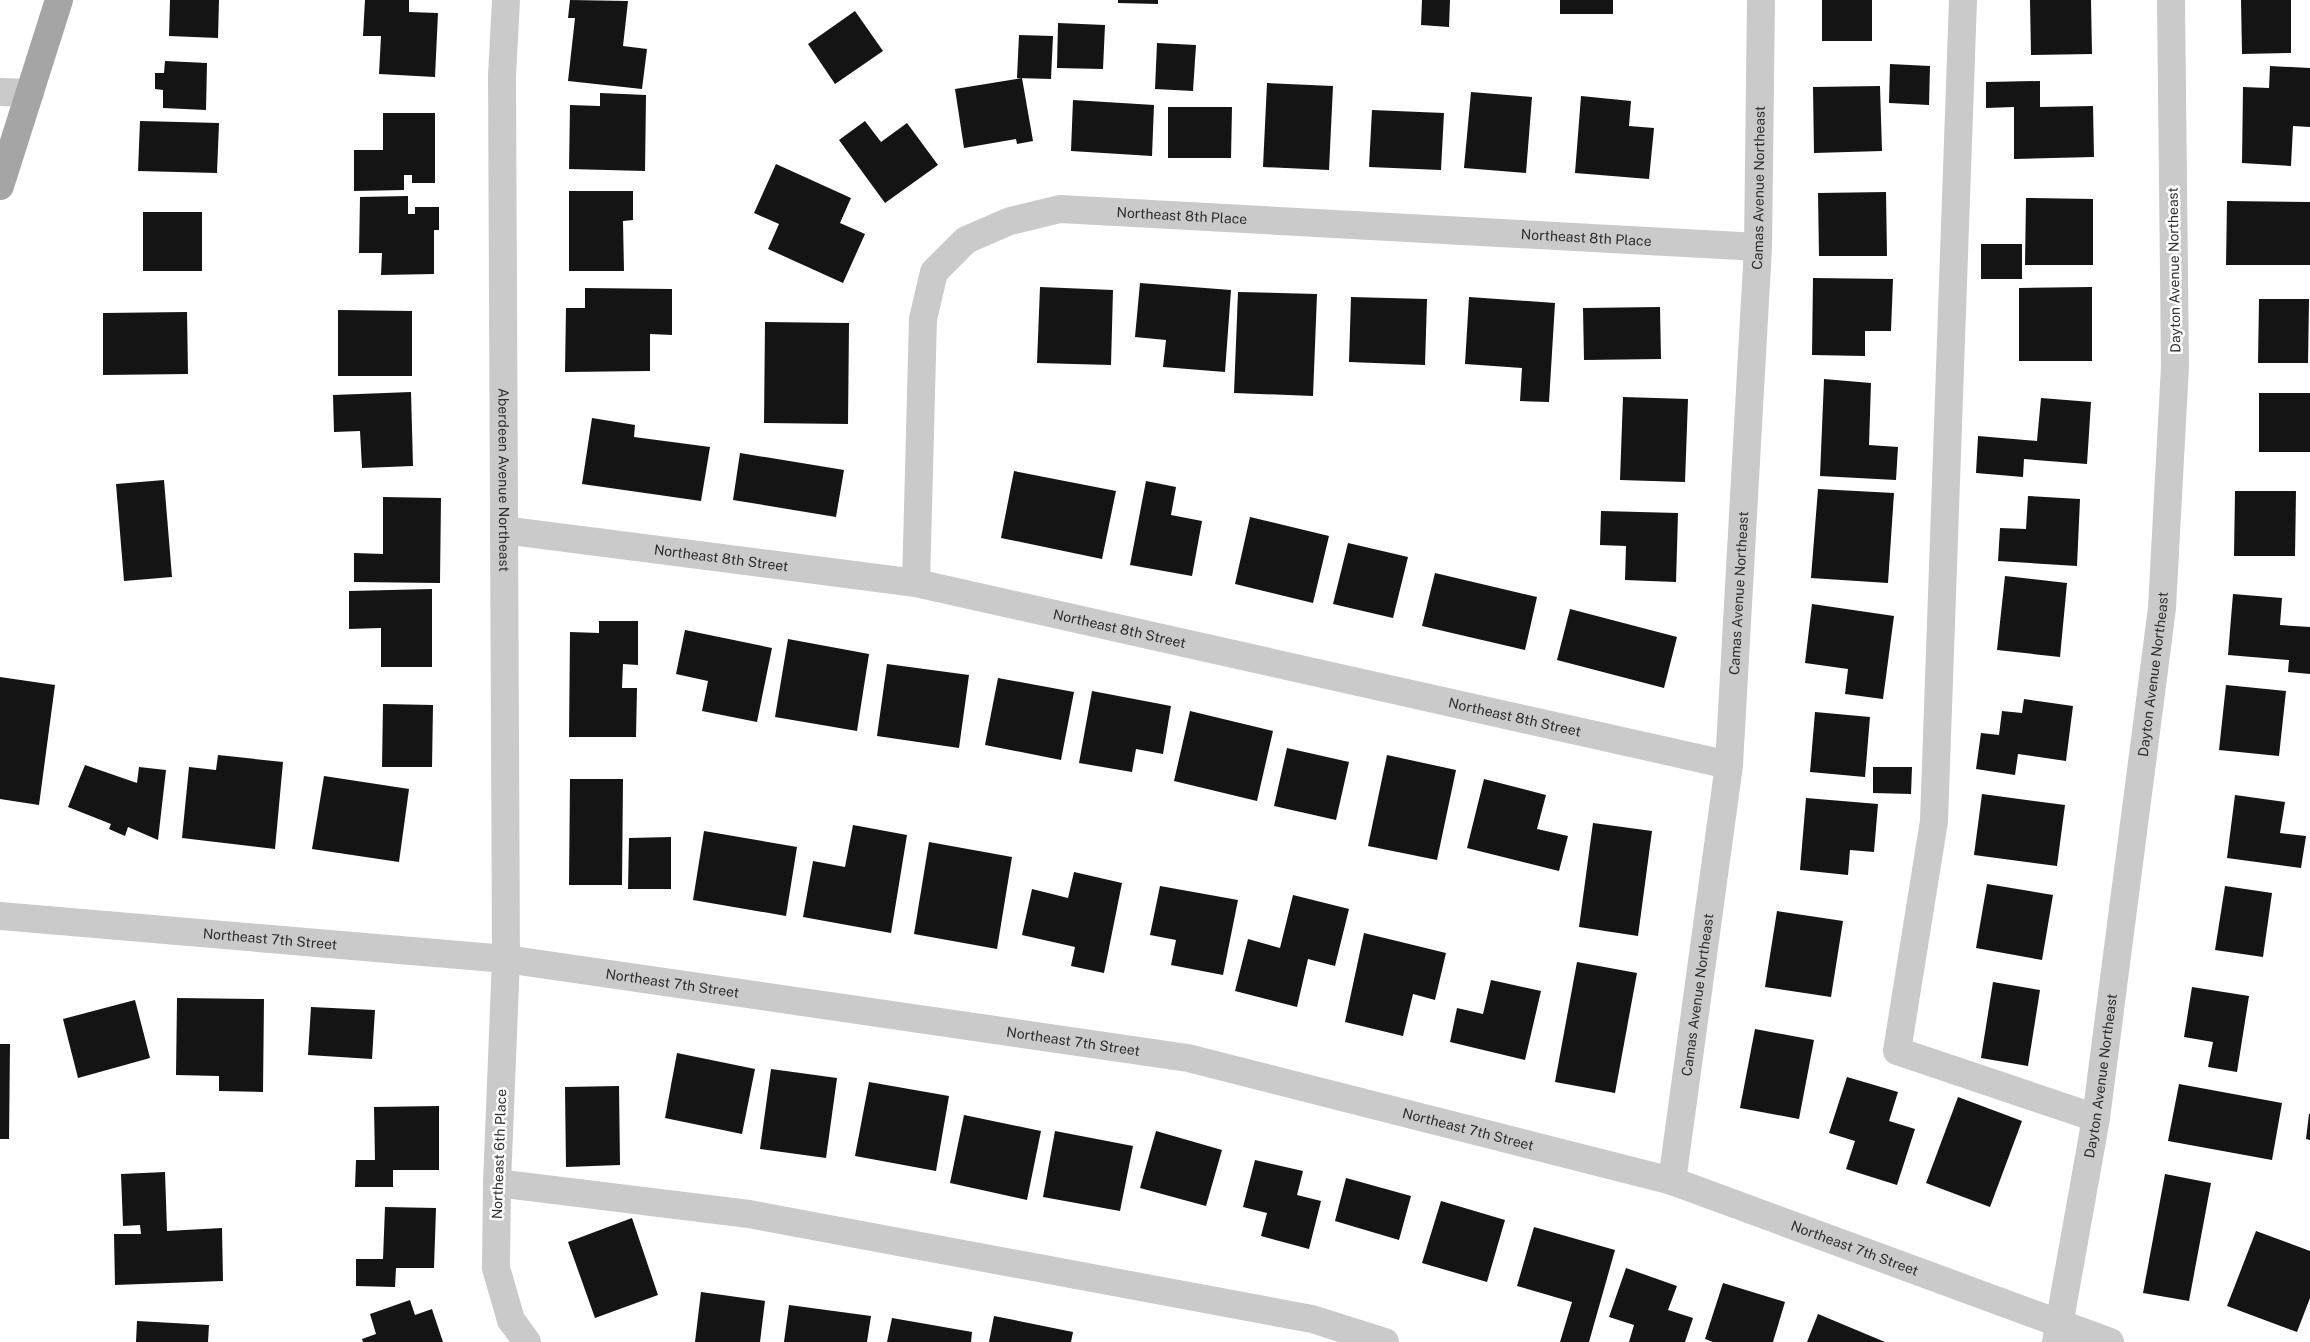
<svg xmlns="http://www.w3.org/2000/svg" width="2310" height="1342" font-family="'Public Sans',sans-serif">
<rect width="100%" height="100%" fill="#fff"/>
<g fill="#141414">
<polygon points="170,0 219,0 218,38 169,36"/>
<polygon points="365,0 409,0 409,12 438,13 435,77 379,74 381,36 363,36"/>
<polygon points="570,0 628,1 623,46 647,49 642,89 568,81 575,18 568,18"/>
<polygon points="1118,0 1158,0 1158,4 1118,3"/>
<polygon points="1422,0 1450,0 1449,27 1421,25"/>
<rect x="1560" y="0" width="53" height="14"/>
<rect x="1822" y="0" width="50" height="41"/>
<polygon points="2030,0 2091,0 2092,54 2031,55"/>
<polygon points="2241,0 2291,0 2291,53 2242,54"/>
<polygon points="855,11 883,51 835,84 808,44"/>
<polygon points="1058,23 1105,25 1103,69 1057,68"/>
<polygon points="1019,35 1053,36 1051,79 1017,78"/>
<polygon points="1157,43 1196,45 1193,91 1155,89"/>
<polygon points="165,61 207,63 206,110 163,108 163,90 155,89 155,73 164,73"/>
<polygon points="1890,64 1930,66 1929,105 1889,103"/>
<polygon points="2270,66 2310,68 2310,127 2293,126 2291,166 2242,163 2243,87 2269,88"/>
<polygon points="1022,78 1033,141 1017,144 1016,139 964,148 955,89"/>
<polygon points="2040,81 2040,107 2093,106 2094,157 2014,159 2014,107 1986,108 1986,82"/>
<polygon points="1267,83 1333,86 1329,170 1263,167"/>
<polygon points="1880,86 1882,151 1814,153 1813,87"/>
<polygon points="1471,92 1532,97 1526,173 1464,168"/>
<polygon points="600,93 646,95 645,171 569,169 570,105 600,106"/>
<polygon points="1581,96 1631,101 1629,126 1654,128 1649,179 1575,173"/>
<polygon points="1073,100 1154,105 1152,156 1071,151"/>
<polygon points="1168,107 1232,107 1231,158 1168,158"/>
<polygon points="1372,110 1444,113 1441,170 1369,167"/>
<polygon points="383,113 435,113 435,183 412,183 412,175 404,175 404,190 354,191 354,150 383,150"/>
<polygon points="140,121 219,123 217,173 138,171"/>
<polygon points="865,121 881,142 907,123 938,165 885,203 839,140"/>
<polygon points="776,164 851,198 840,223 865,234 843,283 768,249 779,224 754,213"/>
<polygon points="569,191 633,191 633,220 623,221 624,271 569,271"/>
<polygon points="1886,192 1887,256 1819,256 1818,193"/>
<polygon points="408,196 408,214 415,214 415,207 439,207 439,230 434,230 434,274 381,275 382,253 359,253 360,197"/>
<polygon points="2026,198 2093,199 2093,265 2025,265"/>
<polygon points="2227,201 2310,202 2310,265 2226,265"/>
<rect x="143" y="212" width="59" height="59"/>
<rect x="1981" y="244" width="41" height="35"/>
<polygon points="1813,278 1893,279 1891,331 1865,331 1865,356 1812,355"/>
<polygon points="1140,283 1231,290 1225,372 1163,367 1166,340 1135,337"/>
<polygon points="1040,287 1113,290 1111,365 1037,363"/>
<polygon points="2092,287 2092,361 2019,361 2019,288"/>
<polygon points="585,288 672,289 672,335 650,334 650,371 565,372 566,308 585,308"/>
<polygon points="1238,292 1317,294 1313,396 1234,393"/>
<polygon points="1351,297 1427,299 1425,365 1349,362"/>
<polygon points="1469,297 1555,303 1549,402 1520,401 1522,368 1465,364"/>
<polygon points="2259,299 2309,299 2308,363 2258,363"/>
<polygon points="1660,307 1661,359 1584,360 1583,308"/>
<polygon points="338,310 412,311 412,376 338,376"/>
<polygon points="187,312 188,374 103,375 103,313"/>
<polygon points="765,322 849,323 848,424 764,423"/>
<polygon points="1824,379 1871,383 1869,445 1898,447 1896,480 1820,476"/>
<polygon points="411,392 413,466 362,468 360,431 334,432 333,395"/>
<rect x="2259" y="393" width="51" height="59"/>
<polygon points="1623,397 1688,399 1685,482 1620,480"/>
<polygon points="2041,398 2091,402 2087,464 2024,459 2023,477 1976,473 1978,436 2037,441"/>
<polygon points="592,418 635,425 634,437 710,447 701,501 582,484"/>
<polygon points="740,453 844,470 836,517 733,500"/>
<polygon points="1014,471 1116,491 1102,559 1001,538"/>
<polygon points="164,480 172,577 124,581 116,484"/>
<polygon points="1146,481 1176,487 1171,515 1202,521 1192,576 1130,565"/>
<polygon points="1818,489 1894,493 1888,583 1811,578"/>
<polygon points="2235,491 2296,491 2295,556 2234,556"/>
<polygon points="2028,496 2080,499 2077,566 1998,561 2000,528 2026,529"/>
<polygon points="383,497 441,498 440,583 354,582 354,553 383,554"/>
<polygon points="1601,511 1678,513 1676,582 1625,580 1626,546 1600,545"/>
<polygon points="1250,517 1329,536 1313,603 1235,584"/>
<polygon points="1348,543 1408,557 1393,618 1333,604"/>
<polygon points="1435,573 1537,597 1525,650 1422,626"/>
<polygon points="2005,576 2067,583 2060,657 1997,650"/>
<polygon points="432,589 432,667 381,667 381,628 349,629 349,591"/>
<polygon points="2233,594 2282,598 2280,625 2310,627 2310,674 2288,672 2289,660 2228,655"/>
<polygon points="1812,604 1894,616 1883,699 1845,694 1848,669 1805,663"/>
<polygon points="1570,609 1677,637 1664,688 1557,660"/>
<polygon points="599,621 638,621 638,665 623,664 622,688 637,688 636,737 569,737 570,632 599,633"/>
<polygon points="685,630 772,648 757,722 702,711 708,681 676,674"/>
<polygon points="788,639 869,654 857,731 775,717"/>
<polygon points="887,664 969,675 959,748 877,736"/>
<polygon points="0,677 55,685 39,805 0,799"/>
<polygon points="998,678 1074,692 1061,760 985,745"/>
<polygon points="2226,685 2286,691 2279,756 2219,750"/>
<polygon points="1092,691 1171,706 1163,754 1136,749 1132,772 1079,763"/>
<polygon points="2024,699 2073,706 2066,761 2018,754 2015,775 1976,769 1981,733 1999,735 2002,711 2022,713"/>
<polygon points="383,704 433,705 432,767 382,767"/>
<polygon points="1190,711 1273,731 1257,801 1174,781"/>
<polygon points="1815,712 1870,717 1865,777 1810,772"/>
<polygon points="1287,748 1349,762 1336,820 1274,806"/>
<polygon points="218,755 283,762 275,849 182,838 189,767 216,770"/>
<polygon points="1387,755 1456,770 1437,860 1368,846"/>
<polygon points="85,765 137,783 139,767 166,770 158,840 128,827 125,836 109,829 111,824 68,807"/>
<polygon points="1873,767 1912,767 1911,794 1873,793"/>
<polygon points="324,776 409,789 399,862 312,849"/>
<polygon points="570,779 623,779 622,885 569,885"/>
<polygon points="1484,779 1546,795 1537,829 1568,836 1559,871 1467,848"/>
<polygon points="1982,794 2065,805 2057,866 1974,855"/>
<polygon points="2235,795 2285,802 2280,833 2306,836 2301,868 2227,858"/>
<polygon points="1806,798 1878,804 1874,852 1850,850 1848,875 1800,870"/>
<polygon points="1593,823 1652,831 1638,936 1579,927"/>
<polygon points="853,825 907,835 891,933 803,917 813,861 845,867"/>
<polygon points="704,831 797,847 786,916 693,900"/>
<polygon points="671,837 671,889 628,889 629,838"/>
<polygon points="929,842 1012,857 997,949 914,934"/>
<polygon points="1074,872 1122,883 1104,973 1071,966 1075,947 1022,935 1032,889 1068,898"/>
<polygon points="1987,884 2053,895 2042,960 1976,948"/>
<polygon points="1160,886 1238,900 1223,975 1171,965 1176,940 1150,935"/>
<polygon points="2225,886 2272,893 2263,957 2215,950"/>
<polygon points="1293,895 1349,909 1335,966 1308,959 1297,1007 1235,991 1248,939 1280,948"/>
<polygon points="1777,911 1843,921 1831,997 1765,987"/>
<polygon points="1364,933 1446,953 1435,1000 1413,994 1403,1036 1345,1022"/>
<polygon points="1577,962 1637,973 1615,1093 1555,1082"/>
<polygon points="1491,980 1541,991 1525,1060 1450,1042 1457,1008 1483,1014"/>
<polygon points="1993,982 2040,990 2028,1066 1981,1058"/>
<polygon points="2192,987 2249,996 2237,1072 2208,1067 2213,1042 2184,1037"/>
<polygon points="177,998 264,999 263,1092 219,1091 219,1076 176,1075"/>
<polygon points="135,1000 150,1058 78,1078 63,1019"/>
<polygon points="311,1007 375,1010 372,1059 308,1055"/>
<polygon points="1755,1029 1814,1040 1799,1119 1740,1108"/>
<polygon points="0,1044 10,1044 9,1139 0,1139"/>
<polygon points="677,1053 755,1069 742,1134 665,1118"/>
<polygon points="771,1069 837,1078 826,1158 760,1149"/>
<polygon points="1847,1077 1898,1092 1889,1121 1915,1129 1897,1185 1846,1169 1855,1141 1829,1133"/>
<polygon points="869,1082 949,1096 936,1171 855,1156"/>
<polygon points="2179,1084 2282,1103 2272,1160 2168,1141"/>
<polygon points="619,1086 620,1165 566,1167 565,1087"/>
<polygon points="1958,1097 2022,1121 1990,1207 1926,1183"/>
<polygon points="439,1106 439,1170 393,1170 393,1187 355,1187 356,1160 375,1160 374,1107"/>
<polygon points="2309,1114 2310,1114 2310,1140 2306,1139"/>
<polygon points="964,1115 1041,1131 1027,1200 950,1183"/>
<polygon points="1055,1131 1133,1146 1120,1211 1043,1197"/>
<polygon points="1156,1131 1222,1150 1206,1206 1140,1188"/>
<polygon points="1255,1160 1303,1171 1297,1195 1321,1201 1309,1249 1261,1236 1267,1213 1243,1207"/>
<polygon points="165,1172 167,1231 222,1228 223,1281 115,1285 114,1234 141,1234 140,1225 123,1226 121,1174"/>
<polygon points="2165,1174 2211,1183 2189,1301 2143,1293"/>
<polygon points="1346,1178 1411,1196 1399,1240 1335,1221"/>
<polygon points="1441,1201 1505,1220 1487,1282 1422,1263"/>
<polygon points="385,1207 436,1208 434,1268 396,1268 395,1287 356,1286 356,1259 383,1259"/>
<polygon points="632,1218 658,1295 595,1318 568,1242"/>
<polygon points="1534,1227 1615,1250 1589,1342 1560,1342 1572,1302 1517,1286"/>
<polygon points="2256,1231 2310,1251 2310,1298 2297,1332 2227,1306"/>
<polygon points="1626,1268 1677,1286 1668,1310 1693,1318 1685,1342 1629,1342 1634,1325 1609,1317"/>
<polygon points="1723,1283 1785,1302 1773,1342 1713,1342 1705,1339"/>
<polygon points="701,1292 765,1301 760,1342 695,1342"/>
<polygon points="410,1300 415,1315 432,1309 443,1342 363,1342 362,1339 376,1334 370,1314"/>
<polygon points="789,1305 871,1316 867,1342 784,1342"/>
<polygon points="1818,1314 1885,1342 1807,1342"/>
<polygon points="994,1316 1073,1332 1071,1342 989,1342"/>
<polygon points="892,1318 972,1332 971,1342 887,1342"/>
<polygon points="137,1321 209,1325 208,1342 136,1342"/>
</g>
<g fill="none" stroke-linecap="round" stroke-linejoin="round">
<g stroke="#cacaca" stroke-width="28">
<path id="s1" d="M506,0L502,76L506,959L497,1183L496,1268L511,1320L527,1342"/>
<polyline points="1963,0 1934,821 1897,1051 2096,1118"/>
<polyline points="0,92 30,93"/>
<path id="s2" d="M504,530L916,583L1729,765"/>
<path id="s3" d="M916,583L923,319L934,272L966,240L1010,221L1060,209L1758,247"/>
<path id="s4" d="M0,916L506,959L1188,1058L1672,1181L2110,1342"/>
<path id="s5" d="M1672,1181L1729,765L1758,247L1761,0"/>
<polyline points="497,1183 749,1214 1312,1319 1385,1342"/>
<path id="s6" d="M2056,1342L2096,1118L2162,608L2175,366L2171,0"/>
</g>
<polyline stroke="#a5a5a5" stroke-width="28" points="0,186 59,0"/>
</g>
<g text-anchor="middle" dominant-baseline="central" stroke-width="5" stroke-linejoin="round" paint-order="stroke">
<g font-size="14" fill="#2d2d2d" stroke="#fff">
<text stroke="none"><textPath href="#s5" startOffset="998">Camas Avenue Northeast</textPath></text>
<text stroke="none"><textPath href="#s3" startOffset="579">Northeast 8th Place</textPath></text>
<text stroke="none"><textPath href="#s3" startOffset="984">Northeast 8th Place</textPath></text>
<text transform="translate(2174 270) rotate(-91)">Dayton Avenue Northeast</text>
<text stroke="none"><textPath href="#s1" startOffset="480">Aberdeen Avenue Northeast</textPath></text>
<text stroke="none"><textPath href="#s2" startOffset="219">Northeast 8th Street</textPath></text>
<text stroke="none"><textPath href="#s5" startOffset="592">Camas Avenue Northeast</textPath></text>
<text stroke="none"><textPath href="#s2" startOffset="624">Northeast 8th Street</textPath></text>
<text stroke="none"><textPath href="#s6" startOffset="675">Dayton Avenue Northeast</textPath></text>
<text stroke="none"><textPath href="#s2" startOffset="1029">Northeast 8th Street</textPath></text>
<text stroke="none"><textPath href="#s4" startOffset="271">Northeast 7th Street</textPath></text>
<text stroke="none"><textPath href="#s4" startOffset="676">Northeast 7th Street</textPath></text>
<text stroke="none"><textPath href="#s5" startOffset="188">Camas Avenue Northeast</textPath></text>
<text stroke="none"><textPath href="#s4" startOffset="1081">Northeast 7th Street</textPath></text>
<text stroke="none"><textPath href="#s6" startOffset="270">Dayton Avenue Northeast</textPath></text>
<text stroke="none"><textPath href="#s4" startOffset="1486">Northeast 7th Street</textPath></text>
<text transform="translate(499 1154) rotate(-88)">Northeast 6th Place</text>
<text stroke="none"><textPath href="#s4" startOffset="1891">Northeast 7th Street</textPath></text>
</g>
</g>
</svg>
